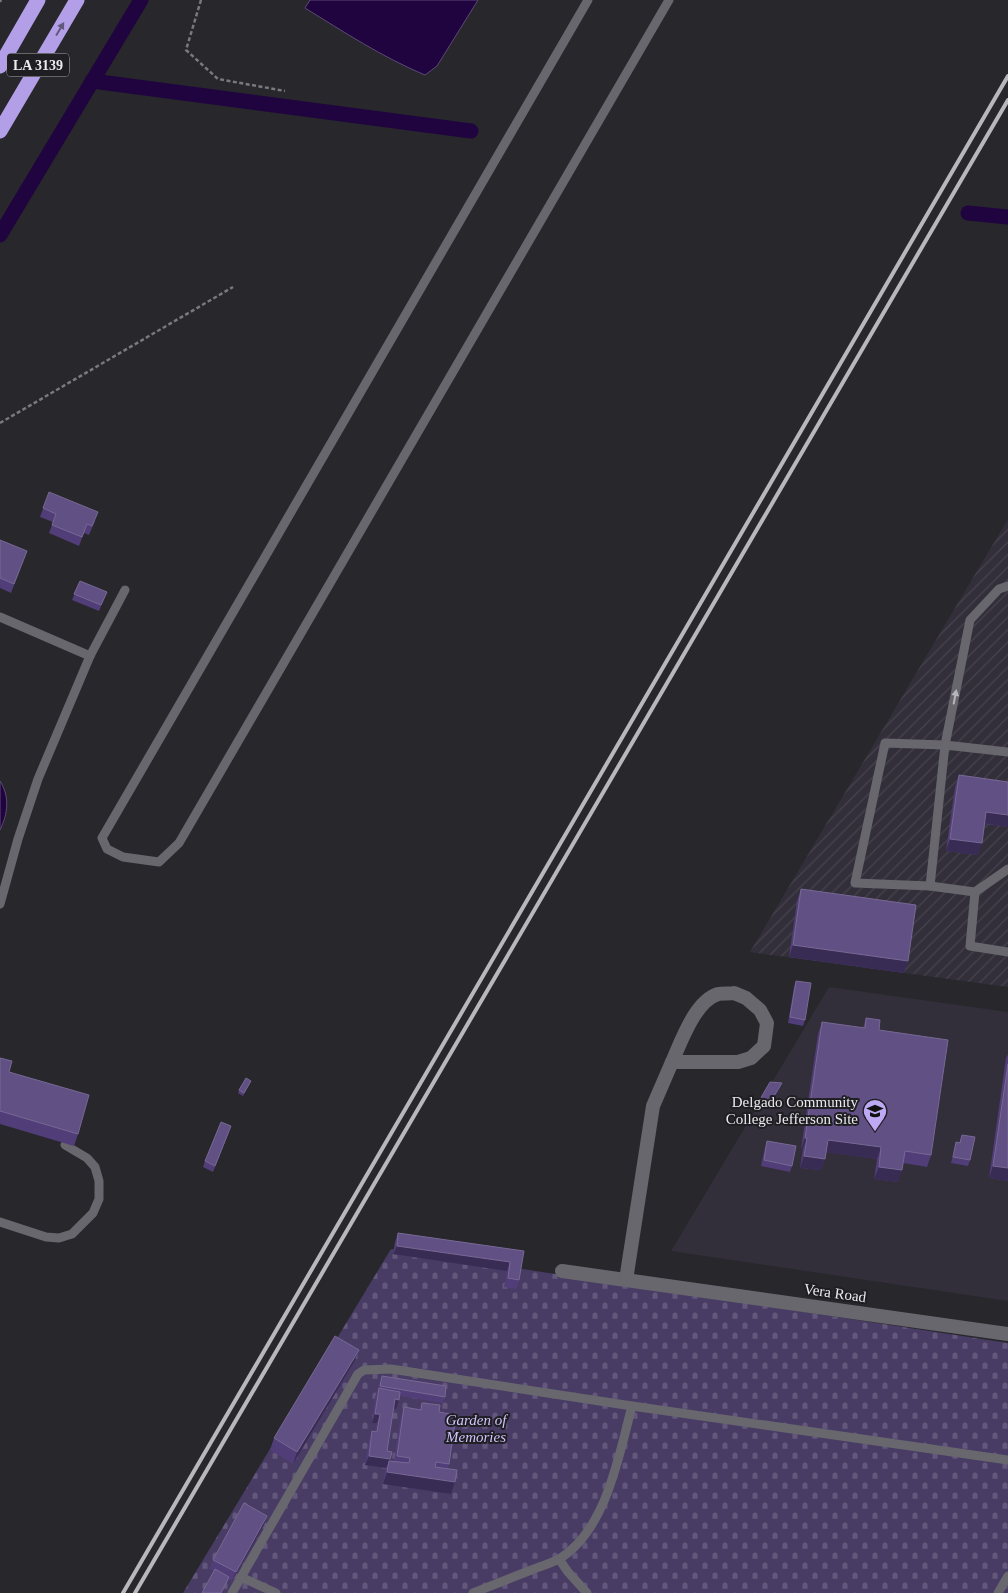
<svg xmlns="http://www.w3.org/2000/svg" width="1008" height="1593" font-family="'Times New Roman',serif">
<defs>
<pattern id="industrial-furrows" width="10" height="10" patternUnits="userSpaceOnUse" patternTransform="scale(1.25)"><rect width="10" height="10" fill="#322f3a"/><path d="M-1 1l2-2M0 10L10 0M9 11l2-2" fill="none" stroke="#46434d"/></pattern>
<pattern id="cemetery-stones" width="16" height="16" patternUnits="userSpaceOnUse" patternTransform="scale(1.25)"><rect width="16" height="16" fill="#483c65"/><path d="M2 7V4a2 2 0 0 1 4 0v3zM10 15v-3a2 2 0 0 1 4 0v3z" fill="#63587b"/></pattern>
</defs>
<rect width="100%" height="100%" fill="#28272c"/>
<polygon fill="#322f3a" points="829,987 1008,1012 1008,1301 671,1251"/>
<polygon fill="url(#industrial-furrows)" points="1008,519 1008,987 750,952"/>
<polygon fill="url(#cemetery-stones)" points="391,1249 1008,1343 1008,1593 183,1593"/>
<g fill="#1f0440" stroke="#5c4974">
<path d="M310,0H478L437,66L425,75C382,57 344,32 305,8Z"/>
<path d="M0,781C10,797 8,813 0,830Z"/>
</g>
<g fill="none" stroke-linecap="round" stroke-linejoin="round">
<g stroke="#1f0440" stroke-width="15">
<polyline points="92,81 471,131"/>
<polyline points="968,213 1008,217"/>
<polyline points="0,235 141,0"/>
</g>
<g stroke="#7a797e" stroke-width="2.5" stroke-dasharray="4 2.5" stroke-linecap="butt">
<polyline points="201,0 186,50 218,79 285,91"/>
<polyline points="0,2 1,0"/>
<polyline points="0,423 233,287"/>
</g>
<g stroke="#68676d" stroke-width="9">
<polyline points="588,0 102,838 107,849 123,857 159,862 179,843 669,0"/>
<polyline points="0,617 90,656"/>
<polyline points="1008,752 945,745 885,743 855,883 930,886 975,892 970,946 1008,952"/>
<polyline points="930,886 945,745 970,620 999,589 1008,586"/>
<polyline points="975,892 1008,869"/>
<polyline points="0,904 18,839 38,779 90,656 125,590"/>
<polyline points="0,1222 46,1237 59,1238 72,1234 93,1213 99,1199 99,1181 95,1167 87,1158 65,1145"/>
<polyline points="559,1559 568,1572 587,1593"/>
<polyline points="241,1577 276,1593"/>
<polyline points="232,1593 358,1374 364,1370 391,1369 632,1406 1008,1460"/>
<path d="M473,1593C493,1585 513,1577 534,1569C542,1566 551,1563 559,1559C606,1531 619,1455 632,1406"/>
<polyline points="998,1593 1008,1576"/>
</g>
<g stroke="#68676d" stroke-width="14">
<path d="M734,993L746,998L760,1010L767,1023L764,1046L751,1058L738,1062H672C681,1042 695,1001 718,994C723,993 729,994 734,993Z"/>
<polyline points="562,1271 1008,1334"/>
<polyline points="626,1280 653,1106 672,1062"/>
</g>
<g stroke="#b39ee8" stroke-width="15">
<polyline points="0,66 38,0"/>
<polyline points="0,131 77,0"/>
</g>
<g stroke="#b8b7bb" stroke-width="4">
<polyline points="123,1593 1008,76"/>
<polyline points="135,1593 1008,100"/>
</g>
</g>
<g fill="#513d77">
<polygon points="49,492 95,521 89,535 84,533 79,546 49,533 53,522 40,517"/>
<polygon points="0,540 27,551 11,593 0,588"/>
<polygon points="80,581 107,592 99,611 72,600"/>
<polygon points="959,775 1008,827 985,824 978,855 946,851 955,787"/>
<polygon points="801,889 908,961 904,973 789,957 797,901"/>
<polygon points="796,981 805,1020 803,1026 788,1023 794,987"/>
<polygon points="866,1018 879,1030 931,1155 927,1167 903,1163 898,1182 874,1179 877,1159 826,1152 825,1159 821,1170 800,1168 803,1149 801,1149 818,1034 822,1022 863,1028"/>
<polygon points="1008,1054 1008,1181 989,1178 1006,1058"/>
<polygon points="0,1058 9,1072 78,1134 74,1146 0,1124"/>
<polygon points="251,1081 243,1096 238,1093 239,1090"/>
<polygon points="229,1132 213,1172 203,1167 205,1161"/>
<polygon points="962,1135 970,1160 968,1166 951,1163 956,1142 959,1143"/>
<polygon points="767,1141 792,1166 790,1172 761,1166 765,1147"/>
<polygon points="398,1233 524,1251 519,1280 516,1289 504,1287 507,1271 393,1254 395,1242"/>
<polygon points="354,1362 293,1464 270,1450 274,1438"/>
<polygon points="382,1376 445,1397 443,1403 400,1396 396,1409 393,1409 387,1451 390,1459 390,1461 394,1461 400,1419 404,1407 419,1410 422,1403 439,1412 449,1464 447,1469 455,1482 451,1494 383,1484 385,1472 386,1468 365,1465 369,1440 372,1431 375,1431 377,1423 372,1423 375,1397"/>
<polygon points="267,1516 264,1525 232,1581 229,1579 227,1583 214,1571 209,1569 213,1560"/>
</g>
<g fill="#392c54">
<polygon points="986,812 1008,815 1008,827 982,823"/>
<polygon points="950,839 982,843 978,855 946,851"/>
<polygon points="793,945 908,961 904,973 789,957"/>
<polygon points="782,1083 780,1089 769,1107 756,1107 759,1101"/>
<polygon points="805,1138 807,1138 803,1149 801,1149"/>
<polygon points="828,1140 881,1147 877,1159 823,1152"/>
<polygon points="804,1156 825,1159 821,1170 800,1168"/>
<polygon points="993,1166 1008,1168 1008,1181 989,1178"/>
<polygon points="879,1167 902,1170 898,1182 874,1179"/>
<polygon points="397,1246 510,1262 507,1271 393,1254"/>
<polygon points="359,1350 354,1362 293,1464 297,1452"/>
<polygon points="395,1399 399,1400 396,1409 391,1408"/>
<polygon points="375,1414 380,1414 377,1423 372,1423"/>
<polygon points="369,1456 390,1459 386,1468 365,1465"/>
<polygon points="387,1472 455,1482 451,1494 383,1484"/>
<polygon points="267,1516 264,1525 232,1581 236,1572"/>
</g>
<g fill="#615084" stroke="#776894">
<polygon points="49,492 98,512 92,526 87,524 82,537 52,525 56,514 43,508"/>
<polygon points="0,540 27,551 14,584 0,578"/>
<polygon points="80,581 107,592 101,605 74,594"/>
<polygon points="959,775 1008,782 1008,815 986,812 982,843 950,839"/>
<polygon points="801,889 916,905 908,961 793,945"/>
<polygon points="796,981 811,983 805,1020 790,1017"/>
<polygon points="866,1018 880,1020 879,1030 948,1040 931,1155 905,1151 902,1170 879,1167 881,1147 828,1140 825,1159 804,1156 807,1138 805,1138 822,1022 865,1028"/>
<polygon points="0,1058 12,1061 9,1072 89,1095 78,1134 0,1111"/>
<polygon points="1008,1064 1008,1168 993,1166"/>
<polygon points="246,1078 251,1081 244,1093 239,1090"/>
<polygon points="770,1082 782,1083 771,1101 759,1101"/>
<polygon points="221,1122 231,1126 215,1166 205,1161"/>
<polygon points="962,1135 975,1137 970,1160 953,1157 956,1142 960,1143"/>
<polygon points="767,1141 796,1146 792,1166 764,1160"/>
<polygon points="398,1233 524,1251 519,1280 508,1278 510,1262 397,1246"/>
<polygon points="335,1336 359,1350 297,1452 274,1438"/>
<polygon points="382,1376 446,1386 445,1397 380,1386"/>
<polygon points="379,1388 400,1392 399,1400 395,1399 387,1451 392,1452 390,1459 369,1456 372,1431 377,1432 380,1414 375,1414"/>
<polygon points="422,1403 440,1405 439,1412 456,1415 449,1464 436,1462 435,1467 457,1470 455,1482 387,1472 389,1461 409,1463 410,1458 397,1456 404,1407 421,1410"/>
<polygon points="244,1503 267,1516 236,1572 213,1560"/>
<polygon points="215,1569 229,1577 221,1593 202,1593"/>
</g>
<defs><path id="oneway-solid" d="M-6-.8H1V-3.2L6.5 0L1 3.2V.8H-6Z" transform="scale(1.25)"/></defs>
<use fill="#62587b" href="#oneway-solid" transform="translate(60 29) rotate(-59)"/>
<use fill="#b7b6ba" href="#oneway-solid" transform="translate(955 697) rotate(-79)"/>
<defs>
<g id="university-pin" transform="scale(1.25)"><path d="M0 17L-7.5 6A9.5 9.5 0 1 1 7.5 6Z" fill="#bea9f5" stroke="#1f1e22"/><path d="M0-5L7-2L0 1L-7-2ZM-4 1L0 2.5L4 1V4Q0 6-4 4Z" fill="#111"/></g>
</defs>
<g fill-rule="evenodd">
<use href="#university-pin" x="875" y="1111"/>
</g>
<g text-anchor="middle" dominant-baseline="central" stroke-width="4" stroke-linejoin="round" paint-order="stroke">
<rect fill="#1f1e22" stroke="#aeadb1" stroke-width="1" x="7" y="53.5" width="62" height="23" rx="4"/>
<g font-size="14" font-weight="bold" fill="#ebeaee">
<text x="38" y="65">LA 3139</text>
</g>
<g font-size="15" fill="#ebeaee" stroke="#1f1e22" text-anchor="end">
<text x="858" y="1102">Delgado Community<tspan x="858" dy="17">College Jefferson Site</tspan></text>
</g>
<g font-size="15" fill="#ebeaee" stroke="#1f1e22">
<text transform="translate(835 1293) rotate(8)">Vera Road</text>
</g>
<g font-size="15" font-style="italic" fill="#d2c4fd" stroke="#1f1e22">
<text x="476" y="1420">Garden of<tspan x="476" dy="17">Memories</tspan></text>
</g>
</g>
</svg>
